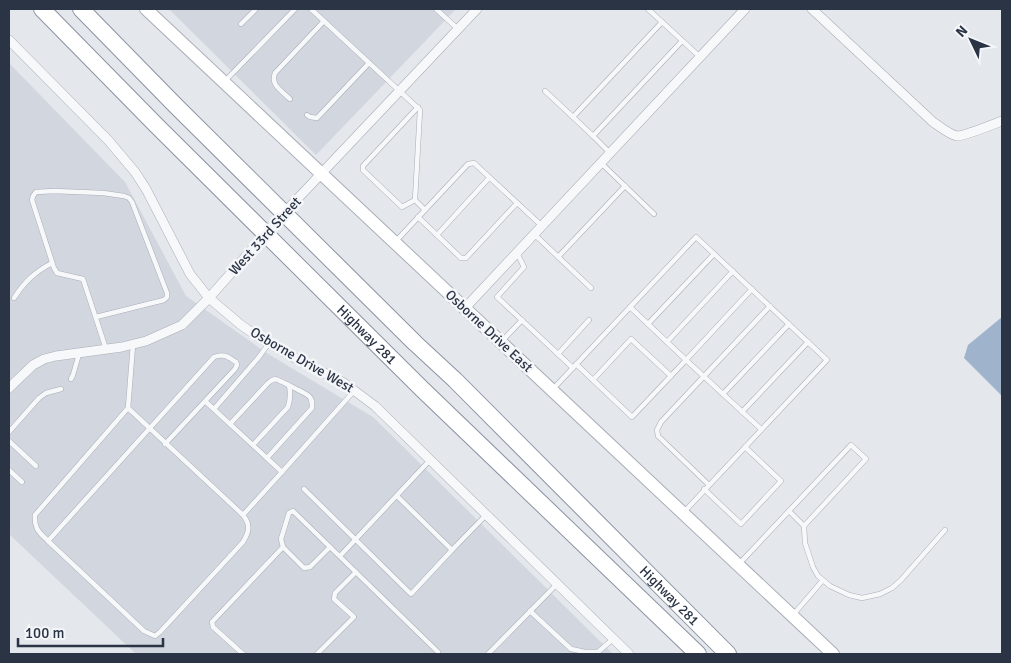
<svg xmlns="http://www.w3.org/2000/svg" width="1011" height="663" font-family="Signika,sans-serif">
<rect width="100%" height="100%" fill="#e4e7ec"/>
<g fill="#d2d6de">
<polygon points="169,9 456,9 316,155"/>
<polygon points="9,63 125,182 186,296 265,352 373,417 613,654 136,654 9,534"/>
</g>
<polygon fill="#9fb4cc" points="1002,317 1002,396 964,358 968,345"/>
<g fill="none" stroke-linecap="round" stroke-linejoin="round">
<g stroke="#a9aeb7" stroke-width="5.5">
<g id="lane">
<polyline points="311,9 420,110 415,200 425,210"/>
<polyline points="436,9 458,29"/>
<polyline points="648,9 700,57"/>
<polyline points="241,24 256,9"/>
<polyline points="225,81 295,9"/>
<polyline points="545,91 573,117"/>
<path d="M290,99C282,91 270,85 275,73L324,21"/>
<polyline points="307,115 310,117 317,118 369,63"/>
<polyline points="593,136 573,117 662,22"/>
<polyline points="610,153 593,136 682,41"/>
<polyline points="601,163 654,214"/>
<polyline points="415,200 402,207 363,170 363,166 418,107"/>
<polyline points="418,217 461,258 466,258 517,203"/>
<polyline points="534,234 591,288"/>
<polyline points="437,235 489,178"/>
<polyline points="396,241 468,164 474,163 542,226"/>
<polyline points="517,253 524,267 497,297 573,368"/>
<polyline points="558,257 625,186"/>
<polyline points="752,289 686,360 761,429"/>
<path d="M14,298C25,281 35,272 52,263"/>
<polyline points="96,317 164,300 167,297 167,293 132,202 129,198 124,196 103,193 54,191 36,192 33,196 32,200 54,268 57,273 83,279 106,349"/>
<polyline points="648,324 714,254"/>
<polyline points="502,341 522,320"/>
<polyline points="667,342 733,271"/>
<polyline points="558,354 589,320"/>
<polyline points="576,364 632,417 686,360 630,307"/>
<polyline points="71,379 73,375 79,354"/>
<polyline points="593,380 631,339 671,376"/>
<polyline points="553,389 696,237 827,360 684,512"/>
<polyline points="723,394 789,324"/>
<polyline points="206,402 282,472 354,391"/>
<path d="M128,408L243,515C251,525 249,532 243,542L160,632L155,636L144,631L48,541C39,532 34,529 35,515L128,408L133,345"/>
<polyline points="214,409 259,357 269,343"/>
<polyline points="742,412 808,342"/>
<path d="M230,424L268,383C270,381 272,380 275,379C277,379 307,394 309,396C313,400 312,403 312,408L267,458"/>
<polyline points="9,432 39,398 46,393 61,389"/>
<polyline points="9,441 36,466"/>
<path d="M253,445L288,407C290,400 291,393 289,386"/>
<polyline points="9,470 22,482"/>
<polyline points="709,485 658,436 657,430 661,422 770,306"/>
<polyline points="304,489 411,594 452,550"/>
<polyline points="704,489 741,524 781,481 745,447"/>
<polyline points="397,496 452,550 486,515"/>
<polyline points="789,511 804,526 805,543 813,567 818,576 830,586 849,595 862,598 880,594 892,588 901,580 945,530"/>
<polyline points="243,515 282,472"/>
<path d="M48,541L214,357C224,353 228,357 236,362L237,365L235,369L165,444"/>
<polyline points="283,547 281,539 289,513 293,511 330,547"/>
<polyline points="340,556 430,460"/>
<polyline points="739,564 851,445 866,459 804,526"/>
<polyline points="530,611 571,649 585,652 598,652 613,639"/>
<polyline points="793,615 823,580"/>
<polyline points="243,654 213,627 212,622 283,547 304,568 310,567 330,547 438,652 438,654"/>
<polyline points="317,654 354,617 334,599 335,593 356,572"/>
<polyline points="488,654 557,584"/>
</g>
</g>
<g stroke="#a9aeb7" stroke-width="10">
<g id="street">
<path d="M812,9L933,122C939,126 950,135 957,136C965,136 994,124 1002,121"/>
<polyline points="9,40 108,140 135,172 146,189 190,274 209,298 241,325 257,336 293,357 344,383 375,406 629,654"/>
<polyline points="465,308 745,9"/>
<polyline points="9,388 33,365 44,359 56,356 122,347 146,341 182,325 209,298 284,213 477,9"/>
</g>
</g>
<g stroke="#a9aeb7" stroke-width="14">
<polyline id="secondary" points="146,9 833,654"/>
</g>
<g stroke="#8b94a3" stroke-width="18">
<g id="highway">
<path id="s1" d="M42,9L156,125L422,389L698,654"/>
<path id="s2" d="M81,9L176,106L415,343L455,380L728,654"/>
</g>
</g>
<use href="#lane" stroke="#f7f8fa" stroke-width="4.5"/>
<use href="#street" stroke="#f7f8fa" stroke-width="9"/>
<use href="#secondary" stroke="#fff" stroke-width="12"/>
<use href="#highway" stroke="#fff" stroke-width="16"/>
</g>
<g text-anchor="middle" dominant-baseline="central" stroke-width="5" stroke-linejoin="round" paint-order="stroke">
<g font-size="14" fill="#2b3445" stroke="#f4f6f9">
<text transform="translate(265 236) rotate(-48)">West 33rd Street</text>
<text transform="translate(489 331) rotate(43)">Osborne Drive East</text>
<text stroke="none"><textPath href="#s1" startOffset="460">Highway 281</textPath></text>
<text transform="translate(302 360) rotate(30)">Osborne Drive West</text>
<text stroke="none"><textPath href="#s2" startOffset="831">Highway 281</textPath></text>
</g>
</g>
<rect width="1011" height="663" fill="none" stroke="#2b3445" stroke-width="20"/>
<g transform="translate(971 40) rotate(313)" stroke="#f4f6f9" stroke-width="4" paint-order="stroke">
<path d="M0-4L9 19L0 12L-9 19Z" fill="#2b3445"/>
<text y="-8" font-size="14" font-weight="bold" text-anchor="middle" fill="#2b3445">N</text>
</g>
<path d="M18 638v8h145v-8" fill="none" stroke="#2b3445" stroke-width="2.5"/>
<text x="25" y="638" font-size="15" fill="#2b3445" stroke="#f4f6f9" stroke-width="4" paint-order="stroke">100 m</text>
</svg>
